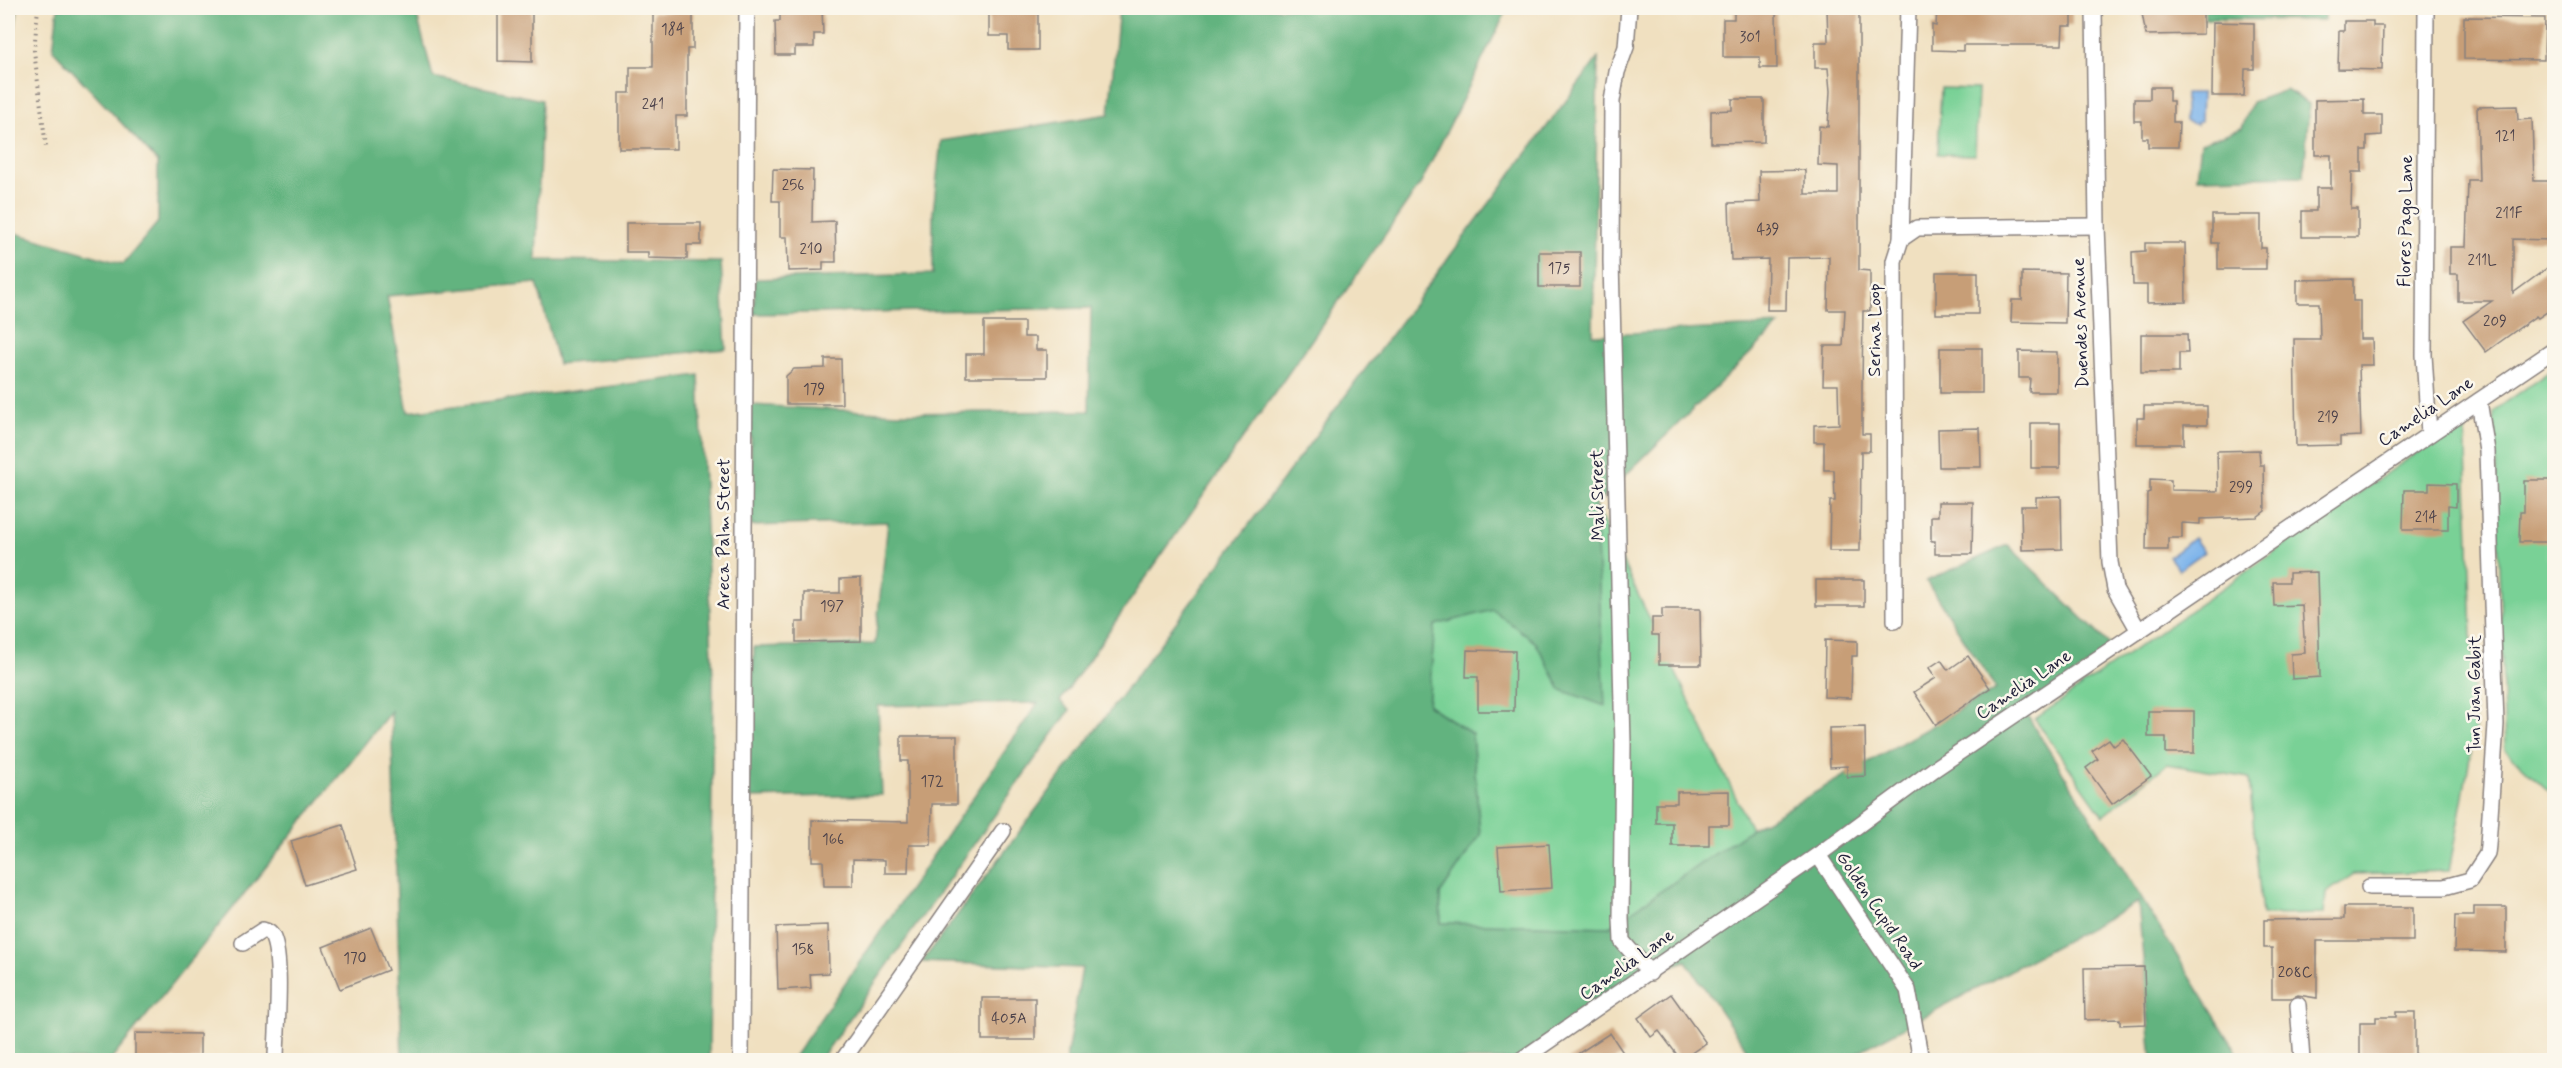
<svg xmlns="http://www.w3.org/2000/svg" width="2562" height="1068" font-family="Mynerve,sans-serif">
<rect width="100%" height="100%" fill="#fbf7ec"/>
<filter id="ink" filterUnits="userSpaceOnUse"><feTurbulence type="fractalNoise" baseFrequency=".0167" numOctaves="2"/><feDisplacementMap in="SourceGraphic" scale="12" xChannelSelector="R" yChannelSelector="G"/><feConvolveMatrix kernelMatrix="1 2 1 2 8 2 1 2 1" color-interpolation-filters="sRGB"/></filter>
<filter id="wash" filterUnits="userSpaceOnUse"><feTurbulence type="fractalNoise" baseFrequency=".008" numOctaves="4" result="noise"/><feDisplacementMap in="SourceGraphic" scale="24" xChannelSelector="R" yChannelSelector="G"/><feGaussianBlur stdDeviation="1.35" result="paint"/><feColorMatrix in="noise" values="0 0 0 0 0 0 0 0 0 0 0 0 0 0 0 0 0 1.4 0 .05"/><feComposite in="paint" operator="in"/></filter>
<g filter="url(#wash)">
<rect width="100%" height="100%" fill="#f0e0c0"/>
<g fill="#79d196" stroke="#4e7a68" stroke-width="1.5">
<polygon points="1941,88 1978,89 1975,155 1938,154"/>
<polygon points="2554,368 2554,796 2505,750 2494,411"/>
<polygon points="2465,419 2475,731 2449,871 2354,874 2326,893 2324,914 2262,915 2249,778 2167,764 2103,816 2035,719"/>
<polygon points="1595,505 1751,829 1609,927 1441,923 1440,894 1480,835 1472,734 1428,705 1435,625 1493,610 1536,643 1561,690 1604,705"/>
</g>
<g fill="#62b37f" stroke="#426a5d" stroke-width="1.5">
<polygon points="8,8 18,8 8,76"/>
<polygon points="58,8 415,8 433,77 542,100 536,260 721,262 726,349 558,364 537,283 387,296 408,412 699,375 713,678 709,1060 402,1060 391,711 111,1060 8,1060 8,228 8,231 123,264 158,222 158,162 53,50"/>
<polygon points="1119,8 1508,8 1421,183 1060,701 1070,710 820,1060 792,1060 1038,703 878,706 882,795 748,798 754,647 875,644 888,522 751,526 751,405 899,413 1089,411 1091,308 754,314 755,279 933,274 933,212 941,141 1109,114"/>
<polygon points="2205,8 2324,8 2324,20 2205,19"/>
<polygon points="1598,58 1593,335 1779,325 1595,505 1605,706 1561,690 1536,643 1493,610 1435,625 1428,705 1472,734 1480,835 1440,894 1441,923 1609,927 1751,829 1996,689 1926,581 2008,545 2113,648 2024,710 2242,1060 2152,1060 2138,902 1843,1060 1754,1060 1686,961 1650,973 1523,1060 1066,1060 1082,968 922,962"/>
<polygon points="2286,90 2309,104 2304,176 2197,178 2201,143 2242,128 2252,102"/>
</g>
<g fill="#7bb3eb" stroke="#4e6a93" stroke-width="1.5">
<polygon points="2185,93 2202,93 2201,121 2197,122 2197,125 2185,121"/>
<polygon points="2194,538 2204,552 2179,570 2169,557"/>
</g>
<g id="blocks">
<g fill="#c79e77">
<polygon points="498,8 532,8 532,62 498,61"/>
<polygon points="780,8 822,9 823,34 814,34 814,47 795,47 795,55 776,55 775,21 780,21"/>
<polygon points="1734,8 1776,9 1777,68 1760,68 1760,57 1723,57 1723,19 1734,19"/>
<polygon points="1827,8 1859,8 1859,270 1870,271 1870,311 1863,311 1862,386 1862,434 1870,434 1870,451 1861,451 1860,551 1829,551 1830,501 1835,501 1834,470 1824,470 1824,442 1814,442 1814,425 1839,424 1838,385 1823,385 1824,346 1843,346 1845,310 1828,310 1829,257 1787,258 1786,310 1767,310 1768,259 1731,260 1729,203 1760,202 1759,171 1805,170 1805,194 1838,194 1838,166 1818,165 1819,126 1828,127 1830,91 1828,68 1815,68 1815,42 1828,42"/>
<polygon points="1937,8 2072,8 2072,26 2063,26 2062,45 1963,45 1963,51 1932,50 1932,25 1936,26"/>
<polygon points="2141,8 2203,8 2203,34 2146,35"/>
<polygon points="653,12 693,12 693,49 687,49 687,116 676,116 676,149 619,149 619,93 630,93 630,67 653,67"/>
<polygon points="989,12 1038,12 1038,50 1008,50 1008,36 989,36"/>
<polygon points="2464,17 2545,18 2544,60 2464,59"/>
<polygon points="2344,21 2373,21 2373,26 2383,26 2382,70 2338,69 2339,31 2344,31"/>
<polygon points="2213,22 2254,23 2254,69 2245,69 2244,96 2212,96"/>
<polygon points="2150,87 2169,87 2169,101 2173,101 2173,122 2179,122 2178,147 2148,147 2148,138 2142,138 2142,121 2134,121 2134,99 2150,99"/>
<polygon points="1732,99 1764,99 1764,142 1711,143 1711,111 1732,110"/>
<polygon points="2364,99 2364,115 2382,115 2382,135 2367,136 2367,150 2362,150 2362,172 2352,172 2351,209 2358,209 2358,237 2302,237 2302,211 2316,211 2316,188 2331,188 2331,155 2315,155 2315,100"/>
<polygon points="2517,106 2518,120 2532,119 2534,181 2554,181 2554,202 2552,202 2551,240 2513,239 2513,293 2554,263 2554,307 2538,318 2536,316 2486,352 2463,321 2492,301 2458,301 2458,274 2450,274 2450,247 2466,247 2468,180 2479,180 2477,107"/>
<polygon points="773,169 813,170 812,222 835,221 836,262 823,262 823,270 788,271 787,237 780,237 780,201 772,201"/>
<polygon points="2212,215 2261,215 2261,248 2266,248 2266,269 2218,269 2218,243 2212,243"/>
<polygon points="626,223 701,223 701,245 687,245 687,259 648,258 648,252 626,252"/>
<polygon points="2145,243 2185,243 2186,302 2147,303 2147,285 2133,285 2132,252 2145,251"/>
<rect x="1539" y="252" width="41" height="35"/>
<rect x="1936" y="272" width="42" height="42"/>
<polygon points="2022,272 2066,273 2065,323 2011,322 2012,300 2022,300"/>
<polygon points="2353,279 2353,301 2360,301 2360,339 2372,339 2373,365 2359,365 2361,436 2340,437 2340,445 2296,446 2294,339 2320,339 2319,303 2297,303 2297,280"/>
<polygon points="984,322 1024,322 1024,337 1036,337 1036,350 1047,350 1047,377 966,377 966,354 984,354"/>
<polygon points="2141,334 2187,334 2188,353 2179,353 2179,373 2141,373"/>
<rect x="1940" y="348" width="42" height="45"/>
<polygon points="2019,351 2057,352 2057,392 2029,392 2030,378 2019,378"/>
<polygon points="825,359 841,359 842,404 786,404 786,376 794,369 825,368"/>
<polygon points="2144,406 2207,406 2207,425 2184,425 2184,444 2137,444 2137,418 2144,418"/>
<rect x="2031" y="423" width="29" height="45"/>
<polygon points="1980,428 1981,467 1939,467 1938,429"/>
<polygon points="2259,450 2260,465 2264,465 2265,511 2257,517 2200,519 2200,524 2182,523 2182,538 2168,538 2168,550 2146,550 2147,493 2150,492 2150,479 2171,480 2171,490 2218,491 2217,451"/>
<polygon points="2524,480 2554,480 2554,542 2519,542 2520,512 2524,512"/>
<polygon points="2429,483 2456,484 2456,507 2448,506 2448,530 2403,530 2404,490 2429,490"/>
<polygon points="2061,496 2062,549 2022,550 2021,506 2036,506 2036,497"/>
<polygon points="1938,502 1973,502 1972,554 1935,554 1935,541 1931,541 1931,516 1938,516"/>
<polygon points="2317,572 2320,677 2292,679 2291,654 2305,653 2302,605 2274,606 2273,582 2289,582 2289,573"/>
<polygon points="861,578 861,641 796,642 796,622 804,622 804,593 840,593 840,579"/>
<rect x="1816" y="580" width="48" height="26"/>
<polygon points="1662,609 1700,609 1701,665 1659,665 1659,635 1652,635 1652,618 1662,618"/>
<polygon points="1825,640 1857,641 1857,656 1852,656 1851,698 1824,697"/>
<polygon points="1467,650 1515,651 1514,711 1478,711 1478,677 1466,677"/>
<polygon points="1968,656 1990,688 1936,725 1914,692 1936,678 1929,668 1941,660 1948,670"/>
<polygon points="2148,711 2194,711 2194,753 2166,753 2166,737 2148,737"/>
<polygon points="1865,727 1866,776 1847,777 1847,766 1830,767 1829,728"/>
<polygon points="901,736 957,736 957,804 932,804 931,845 909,845 908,873 885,873 885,860 853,859 853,886 824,886 823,861 812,861 812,820 908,822 908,761 901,761"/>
<polygon points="2109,739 2114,746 2123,739 2151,776 2112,804 2086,768 2098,759 2092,751"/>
<polygon points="1729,791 1729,825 1709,825 1709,846 1672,846 1672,823 1656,823 1656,803 1677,803 1677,792"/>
<polygon points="343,825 357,869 305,885 291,841"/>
<polygon points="1549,844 1552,888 1501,891 1498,847"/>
<polygon points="2344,907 2413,907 2413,941 2317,941 2317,998 2298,995 2291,998 2272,998 2272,948 2264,948 2264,920 2344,919"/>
<polygon points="2474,907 2506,907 2506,952 2454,951 2455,916 2474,916"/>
<polygon points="828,925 829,973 810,974 811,988 778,990 776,927"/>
<polygon points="371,928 388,970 340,989 323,947"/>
<polygon points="2144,967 2146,1024 2120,1025 2120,1019 2085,1020 2084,968"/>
<polygon points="1671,994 1706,1043 1681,1060 1659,1031 1651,1037 1638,1018"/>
<rect x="982" y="998" width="53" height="42"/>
<polygon points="2396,1012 2415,1012 2415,1060 2396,1060 2396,1056 2360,1056 2360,1023 2376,1023 2376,1017 2396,1017"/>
<polygon points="135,1033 200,1034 200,1060 135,1060"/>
<polygon points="1610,1033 1624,1054 1614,1060 1568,1060"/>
</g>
</g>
</g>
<g filter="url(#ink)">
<use href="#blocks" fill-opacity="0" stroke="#89817e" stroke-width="1.5"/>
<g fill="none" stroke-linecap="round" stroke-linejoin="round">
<g stroke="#89817e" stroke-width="18">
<g id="street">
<polyline points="1629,8 1626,47 1617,72 1612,101 1611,261 1623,744 1621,919 1622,941 1650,973"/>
<polyline points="2094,8 2097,226 2110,562 2115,589 2139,631"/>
<polyline points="2426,8 2424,355 2429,434"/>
<polyline points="1901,239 1908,8"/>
<polyline points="1895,621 1894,261 1901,239 1917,228 2097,226"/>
<polyline points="1818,855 1908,990 1921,1060"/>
<polyline points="2369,887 2444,887 2470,880 2487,854 2488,845 2496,724 2487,451 2479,401"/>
<path d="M243,943L263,930C268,931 271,933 273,938C283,962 276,1032 276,1060"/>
<polyline points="2298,1005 2302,1060"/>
<polyline points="741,1060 747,8"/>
<polyline points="843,1060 1003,831"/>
<polyline points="1521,1060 1818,855 1933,770 2554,350"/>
</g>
</g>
<polyline stroke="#89817e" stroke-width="4" stroke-dasharray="1.5 4.5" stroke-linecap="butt" points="38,8 34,51 46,147"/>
<use href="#street" stroke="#fff" stroke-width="15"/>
</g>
</g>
<g text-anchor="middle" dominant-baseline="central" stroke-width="5" stroke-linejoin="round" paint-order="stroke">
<g font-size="15" fill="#4b414a">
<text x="673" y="30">184</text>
<text x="1750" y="38">301</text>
<text x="653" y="105">241</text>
<text x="2505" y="137">121</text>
<text x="793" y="186">256</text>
<text x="2509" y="214">211F</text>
<text x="1768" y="230">439</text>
<text x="811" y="250">210</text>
<text x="2482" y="261">211L</text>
<text x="1559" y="269">175</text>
<text x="2495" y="322">209</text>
<text x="814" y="390">179</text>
<text x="2328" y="418">219</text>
<text x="2241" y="488">299</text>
<text x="2426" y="518">214</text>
<text x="832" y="607">197</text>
<text x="932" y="782">172</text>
<text x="833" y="840">166</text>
<text x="803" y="950">158</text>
<text x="355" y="959">170</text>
<text x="2295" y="973">208C</text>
<text x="1009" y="1019">405A</text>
</g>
<g font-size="18" fill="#22223b" stroke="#fbf7ec">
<text transform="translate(2406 221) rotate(-89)">Flores Pago Lane</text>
<text transform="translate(2081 323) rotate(-92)">Duendes Avenue</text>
<text transform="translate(1875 330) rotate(-90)">Serina Loop</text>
<text transform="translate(2426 412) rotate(-34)">Camelia Lane</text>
<text transform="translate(1598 495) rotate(-91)">Mali Street</text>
<text transform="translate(724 534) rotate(-90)">Areca Palm Street</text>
<text transform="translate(2024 685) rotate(-34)">Camelia Lane</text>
<text transform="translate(2475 694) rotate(-90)">Tun Juan Gabit</text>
<text transform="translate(1879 911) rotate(56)">Golden Cupid Road</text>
<text transform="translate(1627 965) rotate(-35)">Camelia Lane</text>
</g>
</g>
<rect width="2562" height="1068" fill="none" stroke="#fbf7ec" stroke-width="30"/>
</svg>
